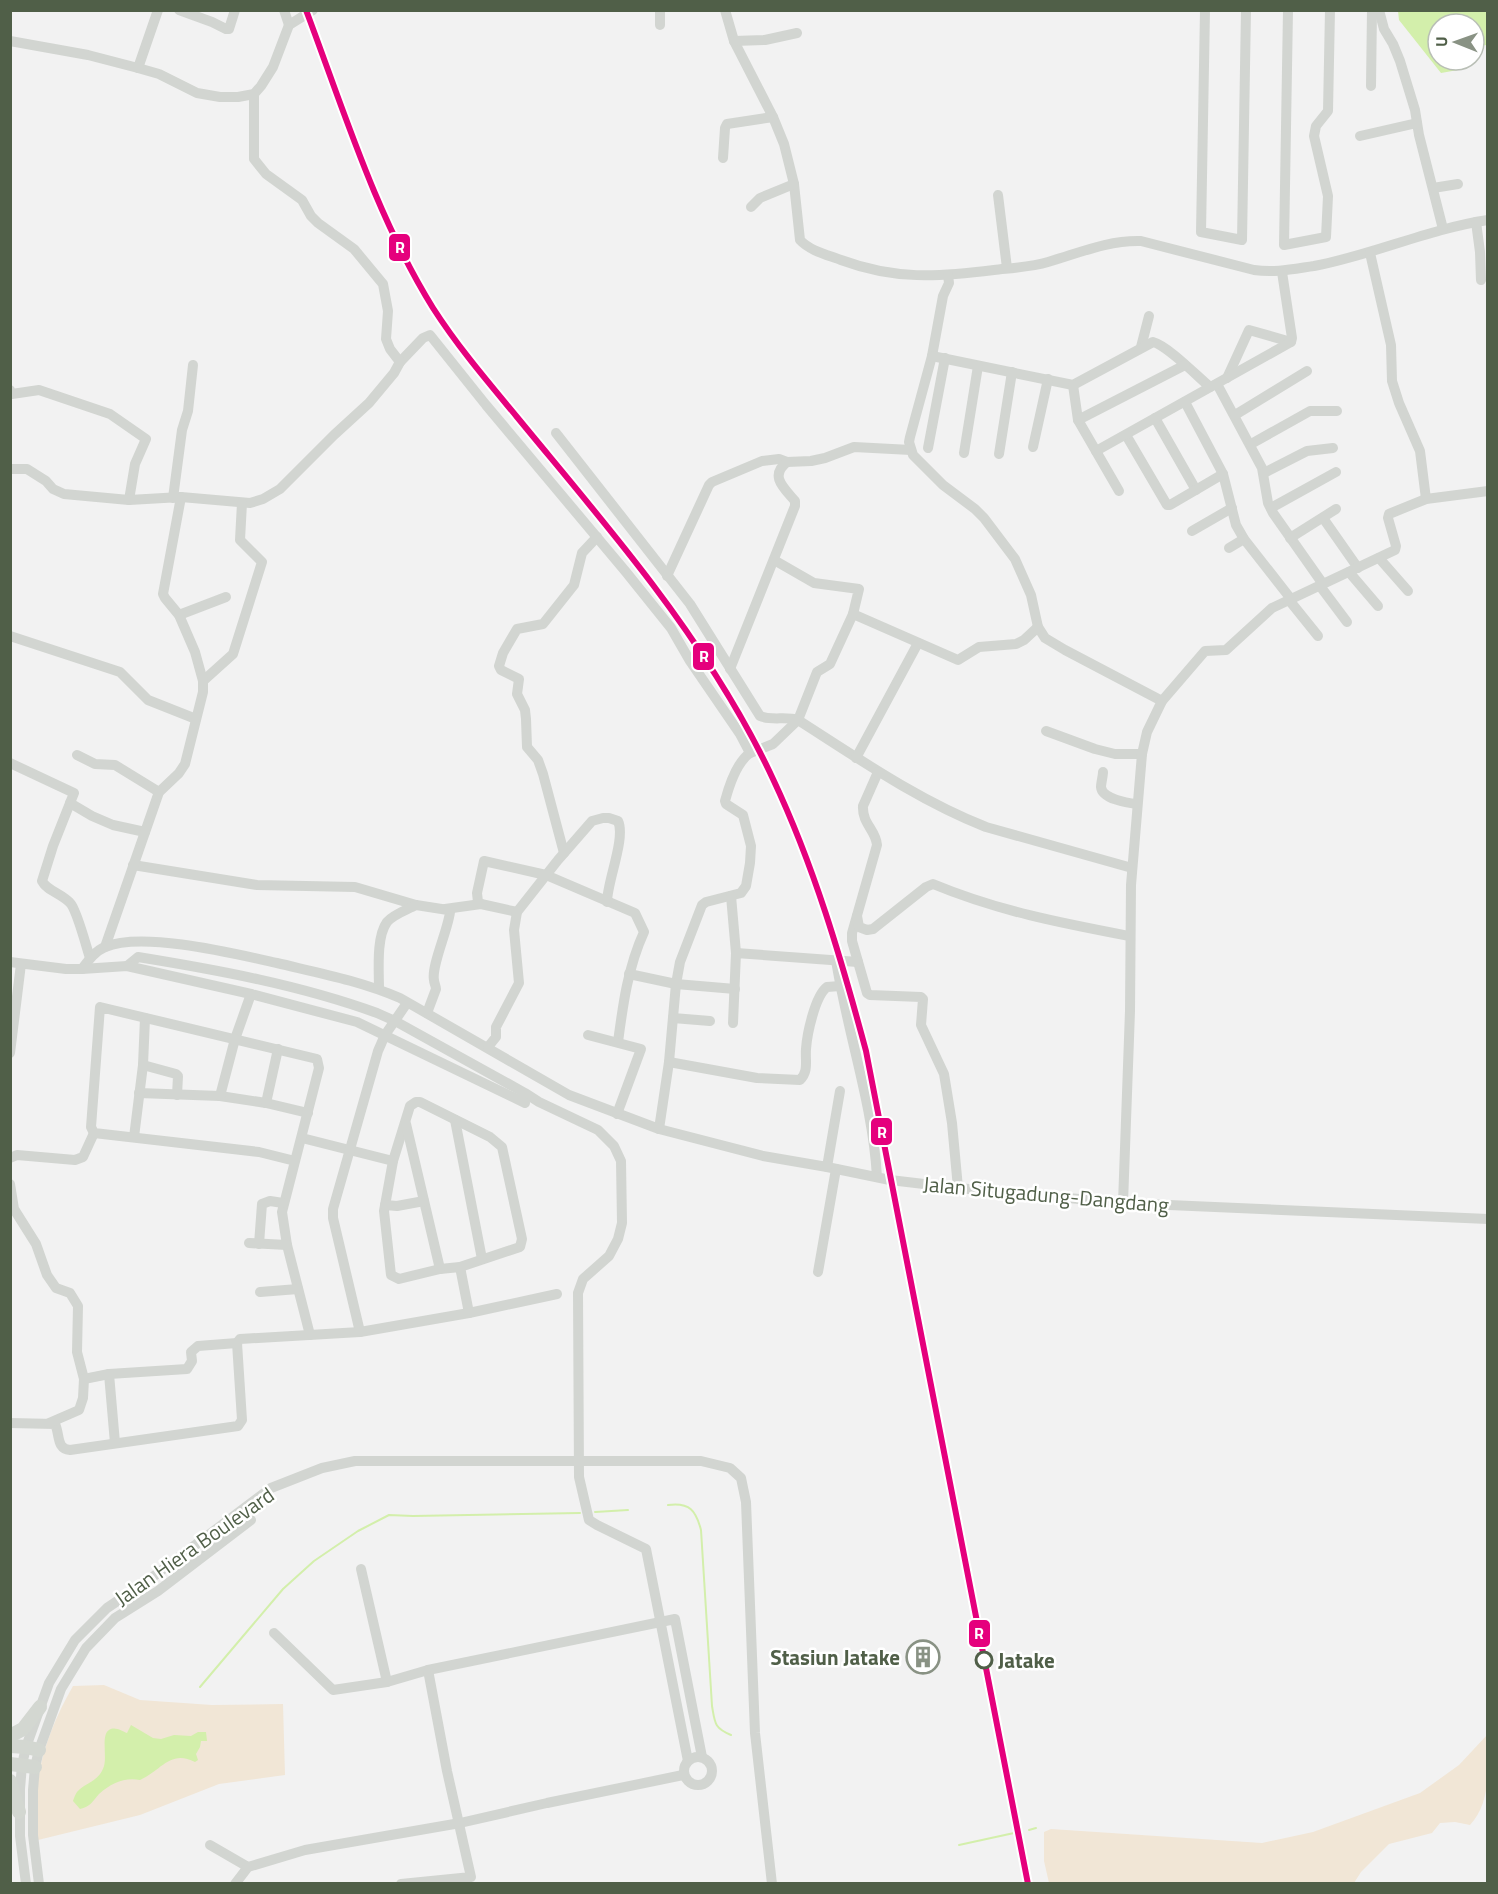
<svg xmlns="http://www.w3.org/2000/svg" width="1498" height="1894" font-family="'Titillium Web',sans-serif">
<rect width="100%" height="100%" fill="#f2f2f2"/>
<g fill="#f1e6d6">
<path d="M104,1685L140,1700L212,1705L283,1704L285,1775L219,1784L140,1815L38,1840C37,1827 35,1814 36,1802C37,1761 53,1721 73,1686Z"/>
<path d="M1487,1735C1488,1764 1492,1802 1470,1825L1455,1822L1440,1823L1432,1833L1389,1844L1361,1872L1354,1883H1049L1044,1861V1832L1051,1829L1262,1843L1313,1832L1420,1793L1459,1765Z"/>
</g>
<g fill="#d3efab">
<polygon points="1398,11 1487,11 1487,45 1478,46 1474,51 1474,24 1438,24 1438,60 1466,60 1458,70 1441,73 1399,20"/>
<path d="M131,1725L153,1738L161,1739L174,1735L191,1736L198,1732H206L207,1741H201L200,1747L196,1754L198,1760L195,1762C170,1749 161,1771 140,1780C125,1777 111,1783 99,1794C93,1801 90,1807 80,1809L73,1801C74,1798 75,1795 77,1792C86,1782 99,1782 104,1766C107,1756 101,1735 109,1730C115,1726 122,1731 127,1733Z"/>
</g>
<g fill="none" stroke-linecap="round" stroke-linejoin="round">
<g stroke="#d3efab" stroke-width="2">
<path d="M668,1505C690,1502 696,1511 701,1530L712,1706C715,1723 714,1728 731,1735"/>
<polyline points="595,1512 628,1510"/>
<polyline points="200,1687 283,1589 314,1561 358,1531 389,1515 413,1516 580,1513"/>
<polyline points="1029,1830 1036,1828"/>
<polyline points="959,1845 1014,1833"/>
</g>
<g stroke="#d2d5d1" stroke-width="10">
<polyline points="179,10 212,22 226,29 229,29 235,10"/>
<polyline points="284,10 289,25"/>
<path d="M725,10L734,41L773,117L784,144L794,184L800,240C810,251 828,255 841,260C895,280 938,277 994,270C1012,268 1031,267 1048,262C1079,253 1108,240 1141,241L1254,270C1275,273 1293,269 1314,266C1373,255 1428,229 1488,220"/>
<polyline points="1205,10 1201,232 1242,240 1246,10"/>
<polyline points="1288,10 1284,245 1326,237 1328,196 1314,136 1316,126 1328,111 1330,10"/>
<polyline points="1379,10 1384,29 1393,44 1400,61 1415,110 1419,135 1443,229"/>
<polyline points="660,25 660,10"/>
<polyline points="10,41 88,55 138,68 159,74 197,93 220,97 238,97 254,94 261,86 273,67 289,25 313,10"/>
<polyline points="734,41 765,40 797,33"/>
<polyline points="138,68 158,10"/>
<polyline points="1371,86 1372,10"/>
<polyline points="1360,136 1417,123"/>
<polyline points="723,158 725,128 727,124 773,117"/>
<polyline points="1433,188 1458,184"/>
<polyline points="998,195 1007,268"/>
<polyline points="751,207 760,198 794,184"/>
<polyline points="1476,222 1480,252 1481,280"/>
<polyline points="1370,253 1391,345 1392,381 1399,403 1420,451 1426,499"/>
<polyline points="948,275 949,283 943,296 932,356 910,437 909,442 913,455 943,485 975,509 984,518 1015,559 1031,595 1038,627 1045,638 1065,650 1162,701"/>
<polyline points="1141,347 1149,316"/>
<path d="M932,356L1073,385L1153,342C1168,346 1197,376 1210,387"/>
<path d="M400,362L423,338L430,335L486,405L626,572L671,628L690,661L740,734L750,753C737,762 729,786 725,801L726,804L743,815L751,846L750,863L746,886L741,893L706,902L702,905L680,962L676,984L669,1062L659,1129"/>
<polyline points="1227,378 1249,330 1291,342"/>
<polyline points="1217,384 1262,468 1268,503 1273,513 1323,584"/>
<polyline points="1073,385 1078,420 1119,491"/>
<polyline points="10,390 12,394 39,390 110,414 146,439 135,464 129,500"/>
<polyline points="1185,402 1223,474 1236,525 1244,539 1291,599"/>
<polyline points="1235,415 1307,371"/>
<polyline points="1155,418 1196,490"/>
<polyline points="1078,420 1185,365"/>
<path d="M556,433L690,604L760,716C771,721 786,716 798,720C859,759 918,800 986,827L1132,868"/>
<polyline points="1126,435 1167,505 1170,505 1223,474"/>
<polyline points="1251,444 1310,411 1337,411"/>
<polyline points="1033,447 1048,379"/>
<polyline points="928,448 945,358"/>
<polyline points="1096,451 1291,342 1292,338 1282,272"/>
<polyline points="964,453 978,366"/>
<polyline points="999,454 1012,372"/>
<polyline points="10,469 27,469 46,481 53,489 64,494 129,500 181,497 250,503 263,499 280,489 334,435 369,403 394,373 400,362 390,349 386,339 388,311 383,284 354,249 318,223 311,216 302,200 266,174 254,159 254,94"/>
<polyline points="1264,473 1307,451 1333,448"/>
<polyline points="173,498 182,430 188,411 193,365"/>
<polyline points="1271,508 1336,472"/>
<polyline points="1323,518 1358,568"/>
<polyline points="1192,531 1232,508"/>
<polyline points="1290,538 1336,509"/>
<polyline points="1229,548 1244,539"/>
<polyline points="1379,558 1408,591"/>
<polyline points="1349,572 1378,606"/>
<polyline points="667,576 709,485 712,482 762,461 779,459 787,462 811,461 825,458 854,447 911,450"/>
<polyline points="1320,586 1347,622"/>
<polyline points="1289,600 1318,636"/>
<polyline points="853,614 958,660 979,647 1016,644 1024,640 1038,627"/>
<polyline points="179,615 226,597"/>
<polyline points="10,636 120,672 148,700 196,719"/>
<path d="M730,669L795,506V501C784,488 769,476 787,462"/>
<polyline points="203,681 233,654 262,562 240,540 242,503"/>
<polyline points="1046,731 1095,749 1115,754 1142,754"/>
<polyline points="750,753 773,744 798,720 817,672 830,664 853,614 859,589 814,583 774,560"/>
<polyline points="77,755 95,764 115,765 159,792"/>
<polyline points="856,758 918,643"/>
<path d="M10,763L74,793L53,846L42,881C47,891 63,894 71,904C78,914 86,946 90,958"/>
<path d="M878,772L863,806C862,824 876,830 877,845L852,933V941L867,993L870,995L921,997L923,999L921,1025L944,1074L952,1123L958,1188"/>
<path d="M1103,772C1103,776 1101,783 1101,787C1102,799 1128,803 1137,804"/>
<polyline points="70,803 92,816 113,825 145,832"/>
<polyline points="564,853 543,774 538,760 527,747 526,719 525,710 517,694 519,679 501,670 499,666 503,653 517,629 543,624 574,585 582,553 597,537"/>
<path d="M133,865L257,885L355,887L416,905L448,910L450,912C448,930 431,966 434,980C434,983 436,986 436,989L427,1013"/>
<polyline points="731,896 736,953"/>
<polyline points="445,909 481,904"/>
<path d="M517,912L481,904L478,902L477,893L484,861L546,875L635,913L644,932C628,967 623,1004 618,1042"/>
<path d="M857,916L859,927L867,930L873,929L926,887L933,884C998,911 1061,923 1129,936"/>
<polyline points="105,947 159,792 179,773 185,764 203,692 203,681 195,652 179,615 165,598 163,594 181,497"/>
<path d="M836,960C847,1032 873,1104 877,1177"/>
<path d="M10,962L66,969H82C88,961 95,951 105,947C143,931 236,954 277,963C319,973 361,981 400,998L569,1095L659,1129L763,1156L827,1167L890,1180L958,1188L1123,1203L1488,1219"/>
<path d="M127,966L138,957C218,970 300,985 377,1013L395,1021L525,1093L539,1102L598,1130L614,1146L621,1161L622,1223L618,1239L609,1256L583,1279L578,1293L579,1477L589,1520L597,1525L646,1549L688,1761"/>
<polyline points="82,969 127,966 251,994 357,1022 525,1103"/>
<polyline points="629,974 676,984 735,989"/>
<path d="M379,989C379,971 376,937 387,922C394,914 407,910 416,905"/>
<polyline points="673,1018 710,1021"/>
<polyline points="733,1023 736,953 858,962"/>
<polyline points="588,1035 641,1049 617,1114"/>
<path d="M488,1047L496,1037V1027L519,983L514,930L517,912L558,860L592,821L603,818H609L618,821C626,838 607,882 607,902"/>
<polyline points="10,1053 21,964"/>
<path d="M669,1062L757,1078L800,1080C809,1071 805,1061 806,1049C807,1034 815,996 827,987L840,986"/>
<polyline points="143,1065 176,1074 178,1076 177,1095"/>
<polyline points="139,1093 220,1096 266,1103 308,1113"/>
<polyline points="220,1096 235,1039 251,994"/>
<polygon points="416,1102 420,1102 490,1137 502,1147 522,1239 520,1247 460,1267 440,1269 399,1279 391,1275 384,1211 393,1161 410,1106"/>
<polyline points="266,1103 278,1049"/>
<polyline points="455,1120 482,1259"/>
<polyline points="406,1124 440,1269"/>
<polyline points="134,1137 143,1065 145,1018"/>
<polyline points="302,1138 393,1161"/>
<polyline points="10,1158 17,1155 75,1160 83,1157 94,1133"/>
<polyline points="295,1161 259,1152 94,1133 91,1127 100,1007 317,1059 319,1068 282,1212 287,1245 310,1335"/>
<polyline points="827,1167 840,1091"/>
<polyline points="10,1184 14,1209 36,1244 47,1275 56,1288 70,1293 78,1306 77,1352 84,1379"/>
<polyline points="1123,1203 1130,1011 1131,885 1142,754 1147,732 1162,701 1205,651 1226,650 1272,608 1395,550 1396,546 1388,518 1389,514 1426,499 1488,491"/>
<polyline points="385,1205 397,1206 424,1201"/>
<polyline points="249,1243 287,1245"/>
<polyline points="259,1244 262,1204 270,1201 283,1203"/>
<polyline points="460,1267 469,1313"/>
<polyline points="818,1272 836,1169"/>
<polyline points="260,1292 298,1289"/>
<polyline points="360,1332 333,1218 333,1209 378,1051 385,1035 407,1003"/>
<polyline points="109,1374 115,1443"/>
<path d="M10,1423L55,1424C60,1434 56,1449 70,1450L238,1426L242,1420L237,1343L240,1339L360,1332L469,1313L557,1294"/>
<polyline points="49,1423 79,1410 83,1398 84,1379 109,1374 187,1369 192,1361 191,1352 198,1346 237,1343"/>
<polyline points="361,1569 387,1682"/>
<polyline points="274,1633 333,1690 387,1682 428,1670 675,1619 702,1757"/>
<circle cx="698" cy="1771" r="14"/>
<polyline points="210,1845 248,1867"/>
<polyline points="26,1884 20,1836 20,1789 22,1765 26,1747 49,1683 75,1640 107,1608 150,1579 271,1488 322,1468 355,1461 701,1461 730,1468 741,1478 746,1502 755,1733 772,1884"/>
<polyline points="39,1884 33,1835 33,1790 35,1767 39,1750 61,1689 86,1648 115,1618 158,1591 251,1520"/>
<polyline points="235,1884 248,1867 305,1850 460,1823 547,1803 683,1775"/>
<polyline points="401,1884 471,1877 447,1771 428,1670"/>
</g>
<g stroke="#d3d7d1" stroke-width="14">
<polyline points="10,1736 23,1729 40,1707"/>
<polyline points="10,1746 26,1747 39,1750"/>
<polyline points="10,1764 35,1767"/>
<polyline points="10,1781 19,1812"/>
</g>
<g stroke="#fff" stroke-width="10">
<path id="rail-1" d="M306,10C344,111 376,216 433,308C458,347 488,382 517,417C563,473 610,528 653,585C699,646 741,710 773,779C814,866 841,958 866,1051L1028,1884"/>
</g>
<use href="#rail-1" stroke="#e5007d" stroke-width="6"/>
</g>
<defs>
<g id="building-ring" transform="scale(1.725)"><circle r="9.5" fill="#fff" stroke="#899284" stroke-width="1.5"/><path d="M-4-6H4V6H1V3H-1V6H-4ZM-2.5-4.3h1.7v1.8h-1.7ZM.8-4.3h1.7v1.8H.8ZM-2.5-1h1.7V.8h-1.7ZM.8-1h1.7V.8H.8Z" fill="#899284"/></g>
</defs>
<g fill-rule="evenodd">
<use href="#building-ring" x="923" y="1657"/>
</g>
<circle fill="#fff" stroke="#505f48" stroke-width="3" cx="984" cy="1660" r="8"/>
<g text-anchor="middle" dominant-baseline="central" stroke-width="5" stroke-linejoin="round" paint-order="stroke">
<g font-size="21" fill="#505f48" stroke="#fff">
<text transform="translate(1046 1194) rotate(5)">Jalan Situgadung-Dangdang</text>
<text transform="translate(194 1546) rotate(-35)">Jalan Hiera Boulevard</text>
</g>
<g font-size="21" font-weight="bold" fill="#505f48" stroke="#fff" text-anchor="end">
<text x="900" y="1657">Stasiun Jatake</text>
</g>
<g font-size="21" font-weight="bold" fill="#505f48" stroke="#fff" text-anchor="start">
<text x="998" y="1660">Jatake</text>
</g>
</g>
<g stroke="#fff" stroke-width="2">
<rect x="388" y="233" width="23" height="29" rx="6" fill="#e5007d"/>
<rect x="692" y="642" width="23" height="29" rx="6" fill="#e5007d"/>
<rect x="870" y="1117" width="23" height="29" rx="6" fill="#e5007d"/>
<rect x="968" y="1619" width="23" height="29" rx="6" fill="#e5007d"/>
</g>
<g font-size="16" text-anchor="middle" font-weight="bold" fill="#fff">
<text x="400" y="253">R</text>
<text x="704" y="662">R</text>
<text x="882" y="1138">R</text>
<text x="979" y="1639">R</text>
</g>
<rect width="1498" height="1894" fill="none" stroke="#505f48" stroke-width="24"/>
<g transform="translate(1456 42) rotate(271)"><circle r="28" fill="#ffffff" stroke="#b9bfb6" stroke-width="1.5"/>
<path d="M0-4.5L10 22L0 15L-10 22Z" fill="#899284"/>
<text y="-9" font-size="16" font-weight="bold" text-anchor="middle" fill="#505f48">U</text>
</g>
</svg>
